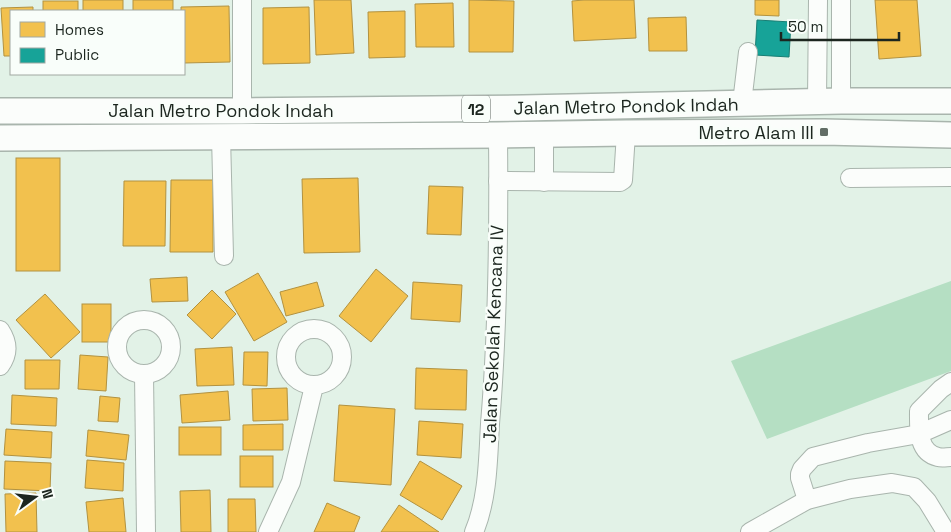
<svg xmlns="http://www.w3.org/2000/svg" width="951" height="532" font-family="'Space Grotesk',sans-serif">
<rect width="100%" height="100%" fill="#e2f2e7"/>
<polygon fill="#b5dfc3" points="951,281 951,371 767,439 731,361"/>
<g fill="#f2c14e" stroke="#b29240">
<rect x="83" y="0" width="40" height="11"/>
<rect x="133" y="0" width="40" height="11"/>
<polygon points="314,0 351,0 354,53 316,55"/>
<polygon points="469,0 514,1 513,52 469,52"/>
<polygon points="584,0 634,0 636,38 574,41 572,1"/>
<polygon points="755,0 779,0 779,16 755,15"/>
<polygon points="875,0 917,0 921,56 879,59"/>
<rect x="43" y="1" width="35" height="10"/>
<polygon points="453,3 454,47 416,47 415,4"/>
<polygon points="229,6 230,62 184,63 184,11 181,11 181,7"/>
<polygon points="33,7 33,11 11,11 11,56 4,56 1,8"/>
<polygon points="309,7 310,63 263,64 263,8"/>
<polygon points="405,11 405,57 369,58 368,12"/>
<polygon points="686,17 687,51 649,51 648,18"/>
<rect x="16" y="158" width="44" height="113"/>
<polygon points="358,178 360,252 304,253 302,179"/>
<polygon points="171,180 213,180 213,252 170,252"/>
<polygon points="124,181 166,181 165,246 123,246"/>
<polygon points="429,186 463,187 461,235 427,234"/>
<polygon points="376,269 408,296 371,342 339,316"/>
<polygon points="258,273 287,322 254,341 225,292"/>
<polygon points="187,277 188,301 152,302 150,279"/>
<polygon points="317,282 324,306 286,316 280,292"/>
<polygon points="413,282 462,285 460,322 411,319"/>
<polygon points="212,290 236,314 212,339 187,315"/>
<polygon points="45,294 80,332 51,358 16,320"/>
<rect x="82" y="304" width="29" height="38"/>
<polygon points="232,347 234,385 197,386 195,349"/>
<polygon points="244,352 268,352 267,386 243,385"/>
<polygon points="80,355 108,357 106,391 78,389"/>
<polygon points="25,360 60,360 59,389 25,389"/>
<polygon points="416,368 467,370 466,410 415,409"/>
<polygon points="287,388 288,420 253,421 252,389"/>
<polygon points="228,391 230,420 182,423 180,395"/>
<polygon points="12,395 57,398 56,426 11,424"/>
<polygon points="100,396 120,398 118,422 98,421"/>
<polygon points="339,405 395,409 391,485 334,481"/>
<polygon points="419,421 463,424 461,458 417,455"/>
<polygon points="283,424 283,450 243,450 243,425"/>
<rect x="179" y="427" width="42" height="28"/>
<polygon points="6,429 52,432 51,458 4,455"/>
<polygon points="88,430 129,435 126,460 86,456"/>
<rect x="240" y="456" width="33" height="31"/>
<polygon points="87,460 124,463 123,491 85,488"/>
<polygon points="5,461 51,463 50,491 4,489"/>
<polygon points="420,461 462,486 442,520 400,495"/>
<polygon points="210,490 211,532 181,532 180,491"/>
<polygon points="36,493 37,532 6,532 5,494"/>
<polygon points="123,498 126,532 89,532 86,502"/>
<polygon points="228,499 255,499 256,532 228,532"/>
<polygon points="327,503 360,517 354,532 314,532"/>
<polygon points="399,505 439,532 381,532"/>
</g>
<polygon fill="#17a398" stroke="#187e74" points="757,20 791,22 789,57 755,55"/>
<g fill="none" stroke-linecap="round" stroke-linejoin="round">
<g stroke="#a9b5ad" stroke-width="20">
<g id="minor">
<polyline points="242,0 242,111"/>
<polyline points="817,101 818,0"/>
<polyline points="841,101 841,0"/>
<polyline points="742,103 748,52"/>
<polyline points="221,136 224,256"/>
<polyline points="850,178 951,177"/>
<polyline points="498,181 620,182 623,180 626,133"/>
<polyline points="544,182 544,134"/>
<circle cx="144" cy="347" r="27"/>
<circle cx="314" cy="357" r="28"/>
<path d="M0,330C8,342 9,354 0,366"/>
<polyline points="144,374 146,532"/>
<path d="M951,382L941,389L919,411C919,428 917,452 938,457C942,458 947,457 951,457"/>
<polyline points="807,500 800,478 800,474 802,469 813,457 868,443 919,434 951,420"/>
<polyline points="268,532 291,482 314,386"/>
<path d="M474,532C488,499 488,459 490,424C498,328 499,231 498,135"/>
<polyline points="750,532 807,500 850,489 892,483 914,487 927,501 946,532"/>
</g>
</g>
<g stroke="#a9b5ad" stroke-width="28">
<g id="highway">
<polyline points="0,111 242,111 523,108 841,101 951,101"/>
<polyline points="0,138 498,135 626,133 824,132 951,135"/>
</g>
</g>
<use href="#minor" stroke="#fbfdfb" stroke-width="18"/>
<use href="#highway" stroke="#fbfdfb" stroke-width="25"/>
</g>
<rect fill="#616d65" stroke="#f9fefa" stroke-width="2" x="819" y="127" width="10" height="10" rx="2.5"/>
<g text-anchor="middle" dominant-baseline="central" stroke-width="5" stroke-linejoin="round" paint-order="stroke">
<rect fill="#f9fefa" stroke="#5e6761" stroke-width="1" x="462" y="95.5" width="28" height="27" rx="4"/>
<g font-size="16" font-weight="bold" fill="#1c261f">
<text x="476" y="109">12</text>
</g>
<g font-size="18" fill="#1c261f" stroke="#f9fefa">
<text transform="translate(626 106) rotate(-1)">Jalan Metro Pondok Indah</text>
<text x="221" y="110">Jalan Metro Pondok Indah</text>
<text transform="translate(493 334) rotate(-88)">Jalan Sekolah Kencana IV</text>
</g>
<g font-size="18" fill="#1c261f" stroke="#f9fefa" text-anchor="end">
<text x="814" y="132">Metro Alam III</text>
</g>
</g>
<rect x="10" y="10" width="175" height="65" fill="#f9fefa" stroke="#a1a8a2"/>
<rect x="20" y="22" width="25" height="15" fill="#f2c14e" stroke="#a1a8a2"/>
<text x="55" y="35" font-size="15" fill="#1c261f">Homes</text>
<rect x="20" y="48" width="25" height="15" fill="#17a398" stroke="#a1a8a2"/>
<text x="55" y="60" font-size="15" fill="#1c261f">Public</text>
<g transform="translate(35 497) rotate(75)" stroke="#f9fefa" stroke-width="4" paint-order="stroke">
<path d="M0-4L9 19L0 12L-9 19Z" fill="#1c261f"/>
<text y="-8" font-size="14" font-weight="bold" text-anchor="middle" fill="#1c261f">N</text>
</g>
<path d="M781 32v8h118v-8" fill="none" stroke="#1c261f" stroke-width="2.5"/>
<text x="788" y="32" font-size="15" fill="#1c261f" stroke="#f9fefa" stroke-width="4" paint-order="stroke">50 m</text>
</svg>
